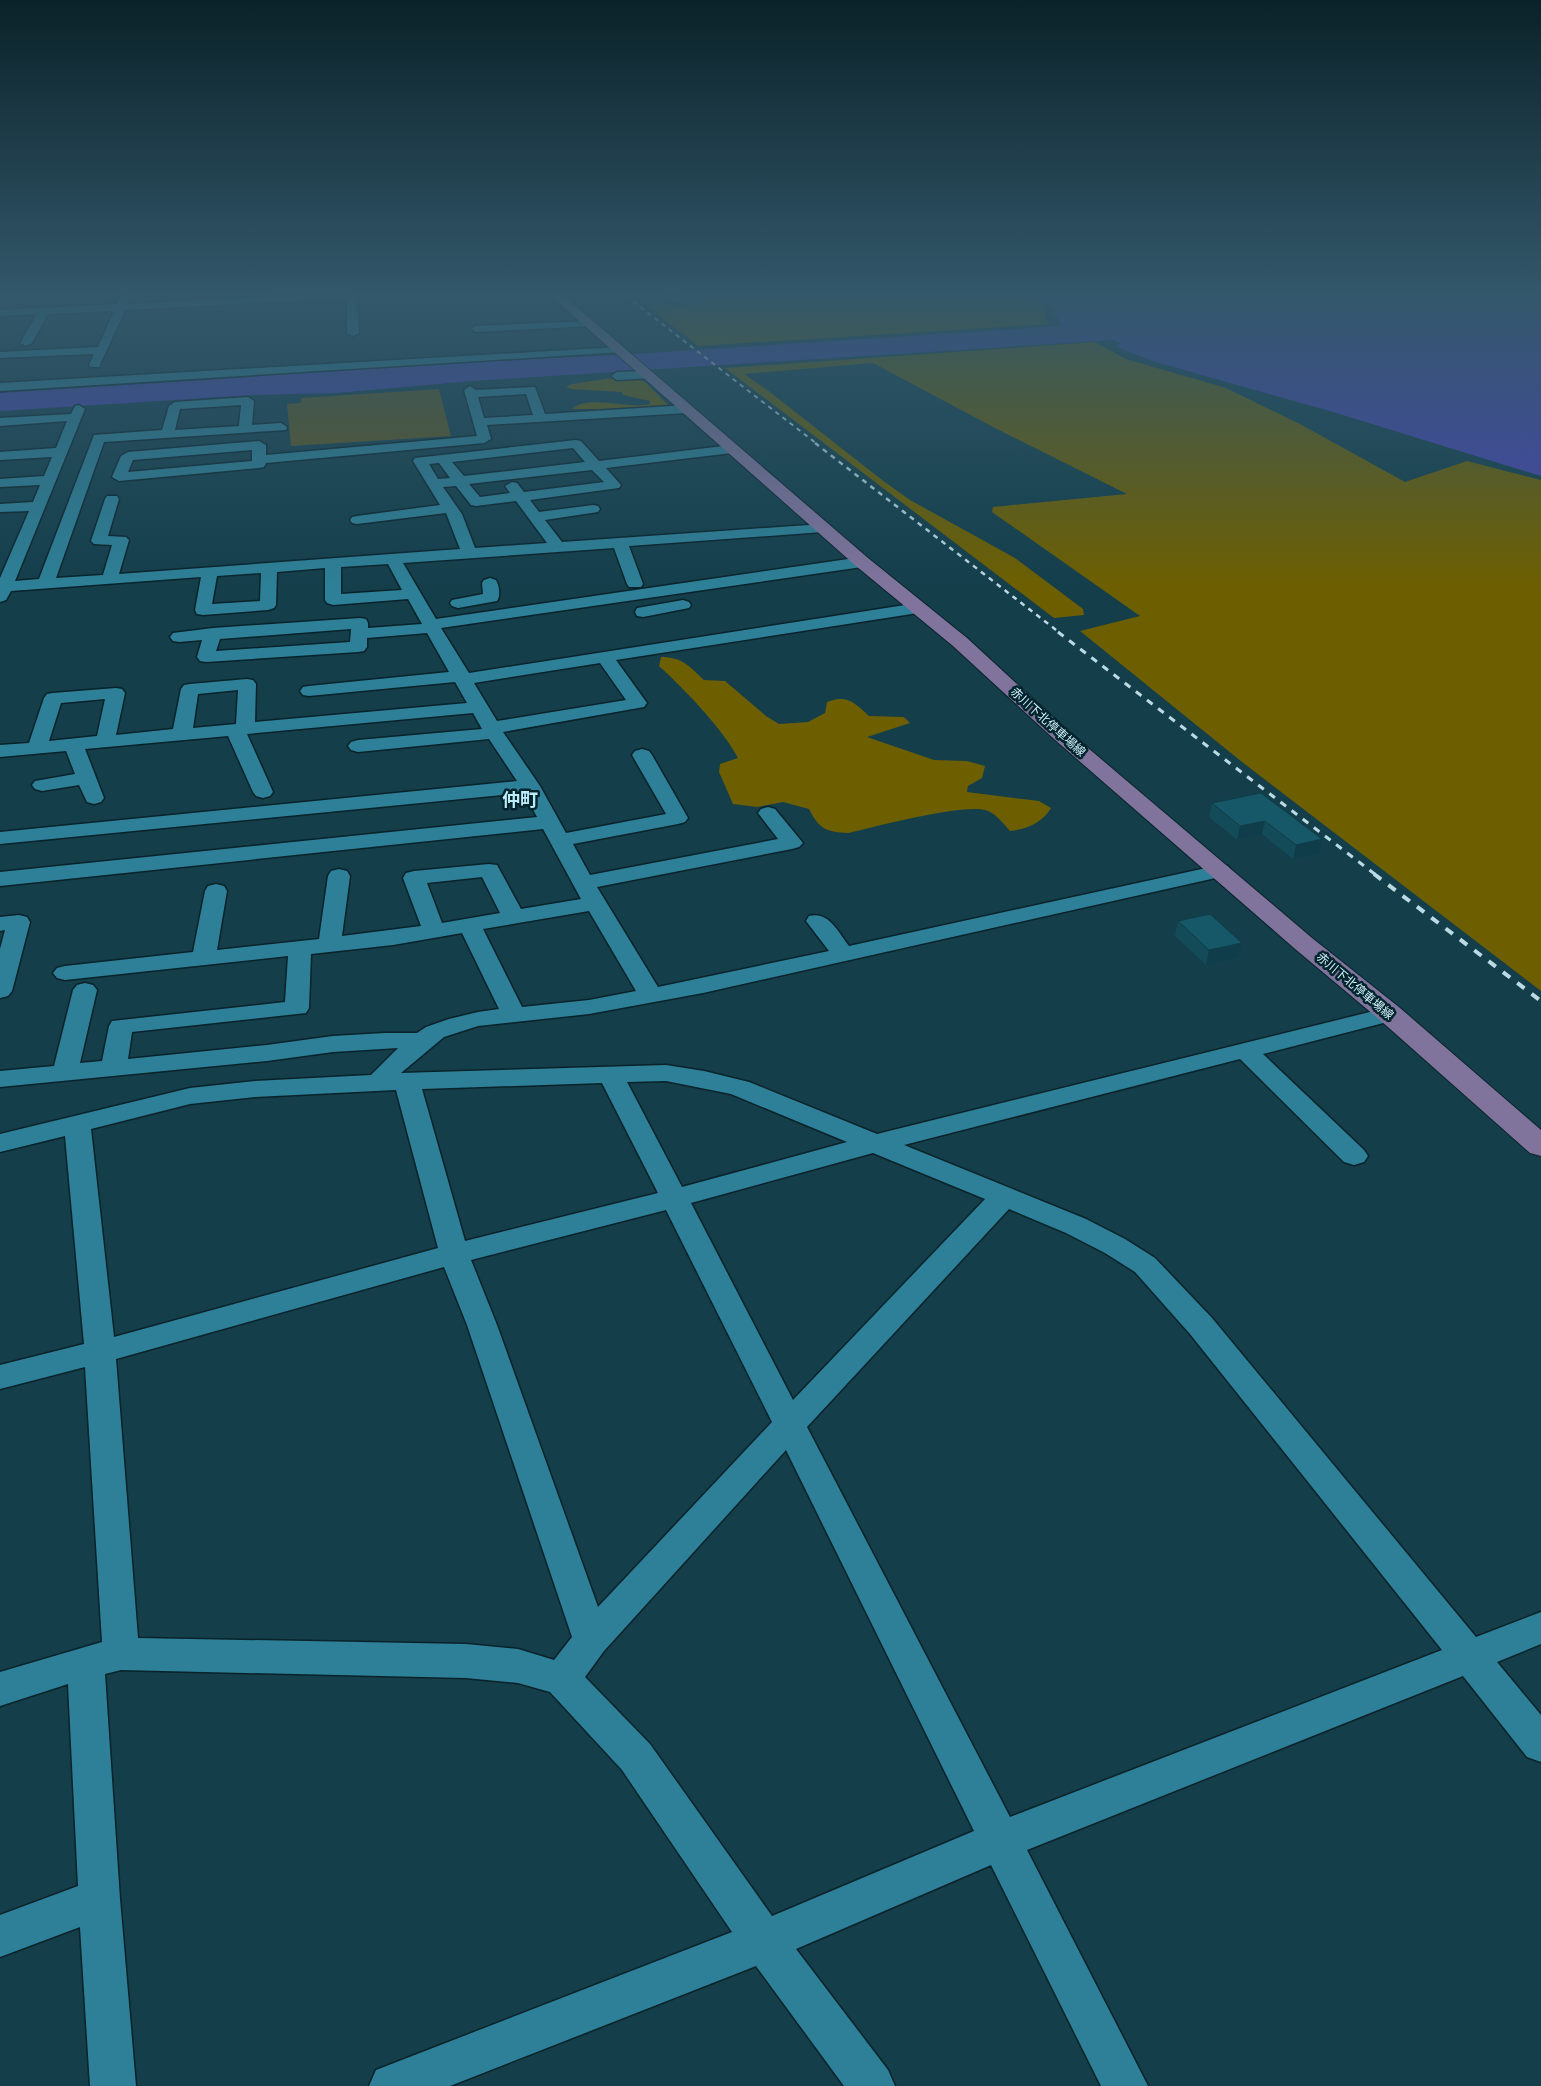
<svg xmlns="http://www.w3.org/2000/svg" width="1541" height="2086" font-family="Figtree,'Noto Sans JP',sans-serif">
<rect width="100%" height="100%" fill="#133e4a"/>
<polygon fill="#60561b" points="439,389 451,436 291,446 287,404 301,403 301,398"/>
<g fill="#6d5f00">
<polygon points="699,296 782,296 785,298 801,296 1030,296 1040,300 1048,324 698,346 646,305 664,304 681,306 706,302"/>
<polygon points="1095,342 1126,359 1226,388 1300,424 1405,482 1467,461 1541,480 1541,991 1242,762 1080,631 1140,616 992,512 993,507 1127,494 993,427 873,363 744,374 766,389 882,480 910,500 1015,558 1083,609 1084,615 1054,618 725,368"/>
<path d="M618,377L644,381L672,409L601,412L596,409H572C589,394 628,410 650,404V401L623,395L622,392L571,389L566,387L572,384Z"/>
<path d="M661,657C682,657 689,666 704,680L725,681L766,716L779,724L808,722L825,713L827,702C847,694 855,703 869,716L904,717L910,723L867,737L934,760L967,761L985,766L982,778L968,786L967,792L1039,801L1051,808C1042,823 1027,829 1010,831C1004,824 997,815 988,811C968,802 875,827 849,833C826,832 819,829 809,809L783,802L757,807L733,804L719,772L720,764L738,758C723,729 684,689 659,666Z"/>
</g>
<polygon fill="#4844b1" points="1051,296 1541,296 1541,476 1330,411 1152,361 1118,347 1116,345 1121,344 1114,340 472,381 337,393 254,395 0,411 0,393 238,378 330,369 420,363 603,356 1062,326 1048,303 1057,300"/>
<g fill="none" stroke-linecap="round" stroke-linejoin="round">
<g stroke="#0a232b" stroke-width="3">
<g id="minor">
<polygon points="121,296 131,296 128,304 276,296 357,296 359,333 353,336 347,333 347,298 125,310 99,367 91,367 89,365 94,354 0,358 0,352 98,347 114,311 48,314 32,343 26,346 20,343 37,314 0,316 0,310 117,304"/>
<polygon points="665,296 677,296 681,300 676,303"/>
<polygon points="589,321 593,322 594,324 593,326 476,332 471,329 476,326"/>
<polygon points="619,347 623,348 625,350 623,352 0,391 0,383"/>
<polygon points="647,371 653,375 651,378 617,380 611,376 617,372"/>
<path d="M470,386L476,390L535,387L545,414L687,405L693,409L687,413L487,425L491,439L484,443L266,463L264,467L259,468L119,481L112,477L121,456L128,452L259,441L266,445V455L477,436L464,390ZM526,394L533,415L484,418L478,397ZM252,450V461L128,472L133,460Z"/>
<path d="M248,397L254,401L252,425L281,423L287,427L286,430L104,442L56,578L103,575L112,545L94,544L91,541L105,499L107,496H117L119,499L108,536L126,537L129,540L119,574L460,549L446,513L357,524L352,523L350,520L352,517L357,516L440,505L413,461L415,458L576,440L581,441L599,461L732,445L739,449L732,453L606,468L621,485L619,488L530,500L539,512L593,505L598,506L600,509L598,512L545,520L562,542L823,524L828,525L830,528L828,531L823,532L629,546L643,584L641,587H629L627,584L614,548L403,563L436,619L862,557L868,559L870,562L868,565L862,567L441,628L469,673L918,603L924,605L926,608L924,611L918,613L616,660L647,703L644,707L503,732L540,786L566,833L666,814L632,755L635,751L642,749L649,751L652,755L688,818L685,822L678,824L573,844L590,875L778,839L758,813L761,809L768,807L775,809L803,843L799,847L792,849L597,887L658,987L829,951L806,921L809,916C829,911 838,932 849,946L1220,865L1228,866L1231,871L1228,876L1220,877L703,993L589,1014L478,1026L444,1037L401,1073L666,1065L704,1071L749,1082L877,1134L1390,1007L1399,1009L1402,1014L1399,1019L1263,1054L1364,1150L1368,1156L1364,1162L1354,1165L1344,1162L1240,1059L904,1145L1086,1219L1125,1239L1155,1258L1212,1318L1476,1637L1541,1612V1644L1497,1662L1541,1715V1762L1527,1757L1463,1676L1027,1850L1148,2086H1101L991,1865L796,1949L888,2070L895,2086H844L756,1966L450,2086H369L376,2070L732,1932L622,1770L550,1692L518,1683L466,1678L121,1670L105,1674L120,1899L136,2086H90L80,1927L0,1957V1915L78,1886L68,1684L0,1706V1672L102,1642L85,1367L0,1389V1365L84,1344L65,1136L0,1152V1134L190,1088L255,1081L371,1075L398,1048L333,1052L267,1061L0,1087V1071L54,1066L73,990L77,985L85,983L93,985L97,990L80,1063L102,1061L109,1026L112,1021L285,1002L288,956L65,980L57,978L53,973L57,968L65,966L193,952L205,891L208,886L216,884L224,886L227,891L217,950L319,939L328,876L331,871L339,869L347,871L350,876L342,936L421,926L403,878L406,873L414,871L489,864L497,865L521,909L581,899L543,829L0,886V872L537,817L524,793L0,844V832L517,781L489,739L358,752L351,750L348,746L351,742L358,740L482,729L473,713L247,734L273,792L270,796L263,798L256,796L253,792L228,736L85,749L104,798L101,802L94,804L87,802L79,785L42,791L35,789L32,785L35,781L75,774L66,751L0,757V745L29,743L44,698L47,694L53,693L116,688L122,689L125,693L116,735L173,729L181,689L184,685L190,684L247,679L253,680L256,684L255,722L467,703L455,682L309,696L303,695L300,691L303,687L309,686L449,672L427,633L367,638V647L364,651L358,652L206,662L200,661L197,657L202,640L179,642L173,641L170,637L173,633L213,628L360,618L366,619L368,623V628L422,624L408,599L333,605L327,603L325,600V568L277,572L276,605L274,608L268,610L203,615L197,614L195,610L201,577L11,591L6,600L0,602V578L29,511L0,512V504L33,502L40,485L0,487V479L44,476L52,457L0,460V452L56,448L67,421L0,426V418L71,414L75,406L79,405L85,409L15,581L39,579L94,435L162,430L169,406L175,402ZM241,405L239,426L175,430L180,409ZM573,448L585,462L464,476L452,462ZM439,463L450,478L438,479L429,464ZM592,470L604,482L524,492L517,483L512,482L505,486L510,493L480,497L469,484ZM456,486L471,505L476,506L516,501L547,543L475,548L462,514L443,487ZM388,564L402,590L341,594V567ZM261,573L260,601L212,604L217,576ZM351,629L350,642L216,651L220,639ZM600,663L626,700L497,721L474,683ZM238,690L236,724L193,728L198,694ZM105,699L97,736L49,741L61,703ZM482,877L500,913L442,923L427,883ZM589,911L636,991L589,1000L522,1007L483,929ZM462,933L499,1009L478,1012L449,1019L426,1027L417,1033H385L333,1036L267,1045L128,1059L132,1032L306,1013L309,1008L311,954L393,945ZM666,1081L731,1094L847,1142L682,1187L627,1082ZM602,1083L658,1193L465,1241L422,1089ZM396,1090L438,1248L114,1337L91,1129L190,1104L255,1097ZM873,1153L985,1199L793,1400L691,1203ZM1009,1209L1066,1233L1105,1253L1135,1272L1190,1334L1442,1650L1010,1817L807,1427ZM666,1210L772,1422L598,1607L497,1325L471,1260ZM444,1267L467,1325L572,1637L554,1660L518,1649L466,1644L138,1638L116,1359ZM786,1450L974,1831L772,1916L650,1744L585,1677L604,1651Z"/>
<path d="M490,578L496,580C499,585 501,596 497,601L458,608L452,606L450,603L452,600L483,594L482,583L484,580Z"/>
<polygon points="683,600 689,602 691,605 689,608 643,617 637,616 635,612 637,608 643,607"/>
<polygon points="19,915 27,917 30,922 12,991 8,996 0,998 0,949 5,930 0,931 0,917"/>
</g>
</g>
<g stroke="#0a232b" stroke-width="2">
<polygon id="major" points="551,296 564,296 868,558 967,638 1068,731 1312,938 1400,1008 1541,1130 1541,1156 1530,1153 1380,1020 1294,948 1054,739 953,646 856,566"/>
</g>
<use href="#minor" fill="#2d8097" fill-rule="evenodd"/>
<use href="#major" fill="#80749d" fill-rule="evenodd"/>
<polyline stroke="#badae4" stroke-width="2" stroke-dasharray="4.5 4.5" stroke-linecap="butt" points="626,296 817,444"/>
<polyline stroke="#badae4" stroke-width="2.5" stroke-dasharray="5 5" stroke-linecap="butt" points="815,443 1060,633"/>
<polyline stroke="#badae4" stroke-width="3" stroke-dasharray="7 7" stroke-linecap="butt" points="1058,632 1376,875"/>
<polyline stroke="#badae4" stroke-width="4" stroke-dasharray="9 9" stroke-linecap="butt" points="1374,874 1541,1001"/>
</g>
<g fill="#134b59">
<polygon points="1261,793 1319,853 1293,859 1262,834 1237,840 1209,817 1212,803"/>
<polygon points="1178,921 1242,943 1239,957 1206,965 1175,936"/>
</g>
<g fill="#0f3d49">
<polygon points="1265,821 1262,834 1237,840 1240,826"/>
<polygon points="1322,839 1319,853 1293,859 1296,845"/>
<polygon points="1242,943 1239,957 1206,965 1209,950"/>
</g>
<g fill="#165768" stroke="#0f3d49">
<polygon points="1261,793 1322,839 1296,845 1265,821 1240,826 1212,803"/>
<polygon points="1210,914 1242,943 1209,950 1178,921"/>
</g>
<linearGradient id="sky" x2="0" y2="1"><stop stop-color="#0a2229"/><stop offset="0.5" stop-color="#33586b"/><stop offset="1" stop-color="#33586b" stop-opacity="0"/></linearGradient>
<rect width="1541" height="588" fill="url(#sky)"/>
<g text-anchor="middle" dominant-baseline="central" stroke-width="5" stroke-linejoin="round" paint-order="stroke">
<g font-size="12" fill="#d4f3fc" stroke="#01242d">
<text transform="translate(1048 722) rotate(42)">赤川下北停車場線</text>
<text transform="translate(1355 986) rotate(40)">赤川下北停車場線</text>
</g>
<g font-size="18" font-weight="bold" fill="#bdebfa" stroke="#01242d">
<text x="520" y="800">仲町</text>
</g>
</g>
</svg>
